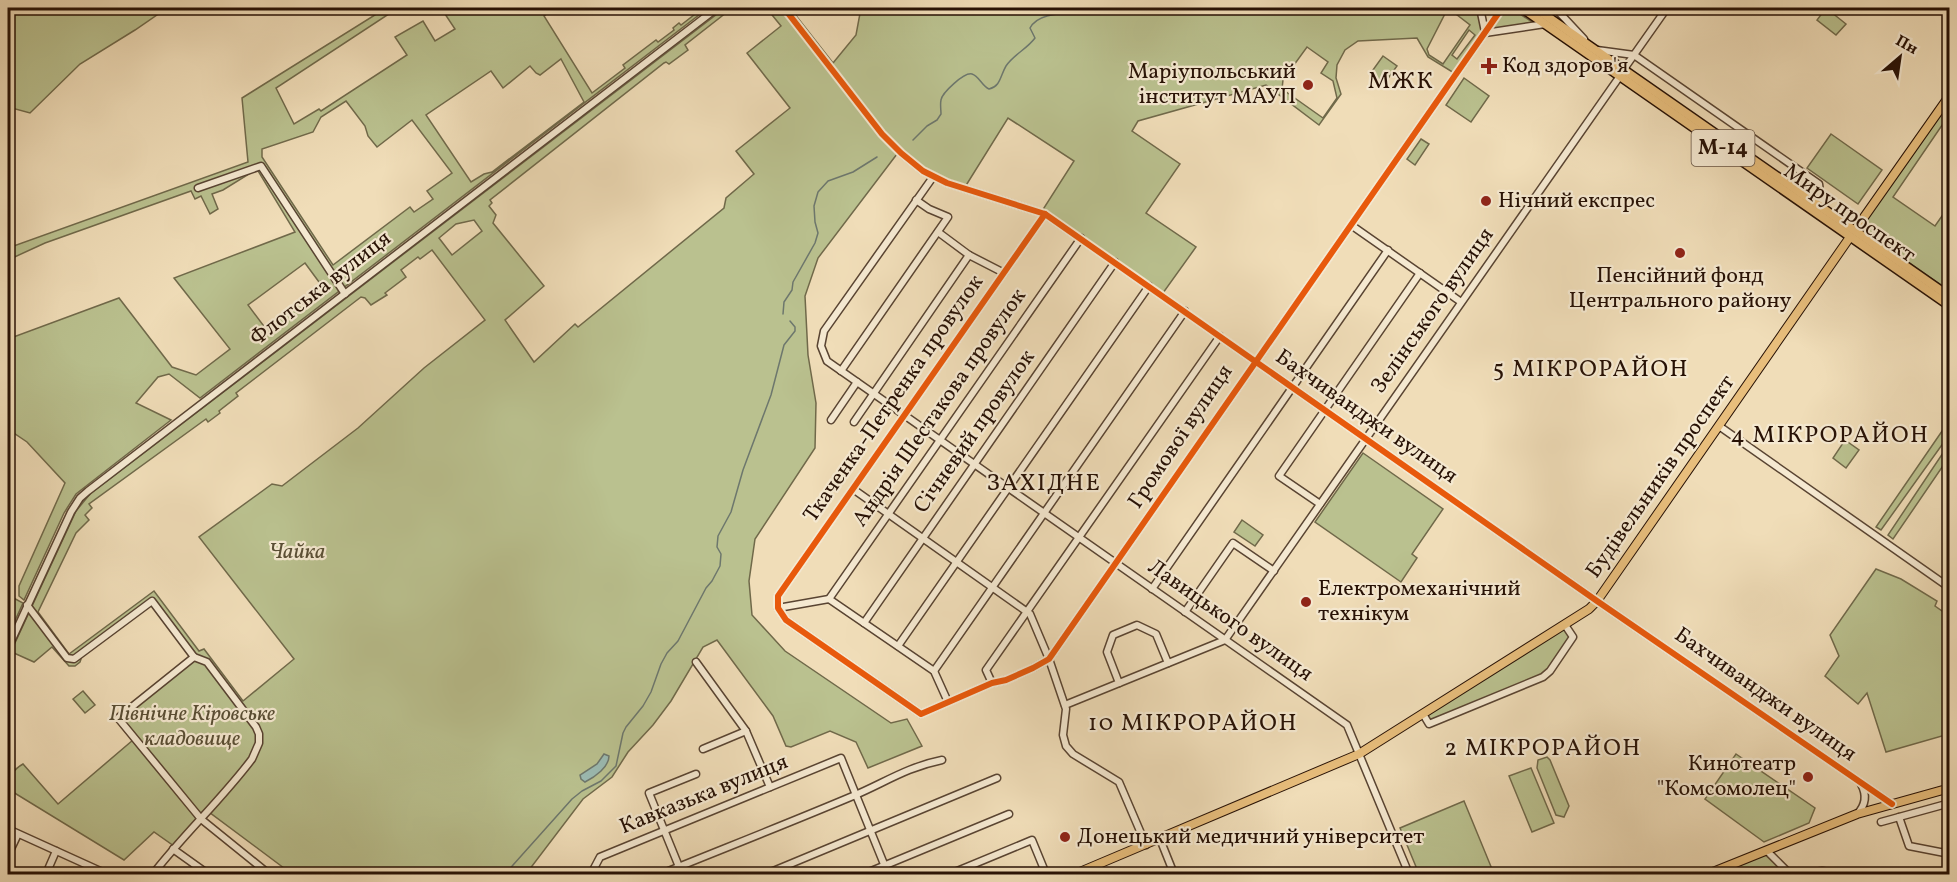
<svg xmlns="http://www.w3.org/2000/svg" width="1957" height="882" font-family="Vollkorn,serif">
<rect width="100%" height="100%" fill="#f0ddb8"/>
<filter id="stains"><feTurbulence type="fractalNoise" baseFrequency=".00333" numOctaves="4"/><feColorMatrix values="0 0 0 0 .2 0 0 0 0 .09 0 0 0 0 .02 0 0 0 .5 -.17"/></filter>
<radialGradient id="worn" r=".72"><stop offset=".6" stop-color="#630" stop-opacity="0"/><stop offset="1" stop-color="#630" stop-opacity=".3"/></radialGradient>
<g fill="#bac18f" stroke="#70694a" stroke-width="1.5" fill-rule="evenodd">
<polygon points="8,8 167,8 135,30 80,64 30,113 8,107"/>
<path d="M386,8H398L276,88L294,124L319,109L321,111L407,55L395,37L423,21L435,41L455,29L441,8H540L542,10L545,8H555L544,16L592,93L625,68L623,65L656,40L658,42L674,30L673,28L679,23L681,25L703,8H708L200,398L169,374L158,377L136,403L171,420L76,494L64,513L24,600L19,596V586L65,483L27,442L8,429V339L119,298L172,367L196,375L230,349L174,278L295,232L257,169L223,190L212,194L218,209L210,214L201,196L195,199L191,191L45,243L8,260V248L248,162L242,98ZM561,59L584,102L492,172L484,174L471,182L426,115L491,71L503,88L530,66L536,73L540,75ZM346,101L365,126L368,136L377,147L412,120L452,173L427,191L433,199L414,212L410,207L333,265L262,157V149L313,132L321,117ZM305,263L319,282L321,281L327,289L311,302L308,298L266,329L248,305Z"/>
<path d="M725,8H781L881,136L897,154L818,258L805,296L808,355L816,403L815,448L755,539L749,581L752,615L785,651L891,723L907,719L922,746L868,768L856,742L830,731L791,747L786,746L773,716L717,640L703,647L671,701L653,725L628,752L612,777L583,799L526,874H292L209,812L259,747L251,716L242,703L209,660L194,654L152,604L82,656L80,662L75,666H69L52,647L34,662L14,653L8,667V658L76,511L90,494ZM731,9L768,10L781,26L747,53L790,108L736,151L754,174L726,198L724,208L578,327L575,324L534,362L505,320L544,286L493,223L496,215L489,206L492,203L490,200L664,63L666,62L669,64L688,50L685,45ZM474,220L482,231L452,255L439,238L456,224ZM432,250L485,320L424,368L358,428L282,486L272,484L199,537L294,659L243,701L204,649L199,651L154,591L69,654L38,612L76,533L89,520L85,515L92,508L89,504L206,419L208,422L220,413L219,411L238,396L236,393L361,297L365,298L371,305L387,295L385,293L406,277L401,270L418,257L420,259Z"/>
<path d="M787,8H790L833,63L856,35L861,8H1478L1483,33L1454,73L1428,57L1417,38L1358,41L1345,50L1337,65L1336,78L1341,94L1319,125L1266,85L1138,121L1132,131L1180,164L1146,213L1196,247L1163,293L1042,211L1074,161L1008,118L965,187L948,181L924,169L903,152L884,132ZM1448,8L1470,25L1443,64L1429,55L1427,49ZM1469,30L1475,35L1457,59L1452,55ZM1307,47L1328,62L1321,73L1333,81L1337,98L1323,118L1282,89L1283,80Z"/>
<polygon points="1504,8 1511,8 1532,22 1532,24 1488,31"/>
<polygon points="1826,8 1846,24 1836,35 1817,20"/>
<polygon points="1383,56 1397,66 1384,84 1370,74"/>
<polygon points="1464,78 1489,96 1471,122 1446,105"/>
<polygon points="1949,99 1949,115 1893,197 1935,226 1949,206 1949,293 1945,290 1945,288 1898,255 1897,257 1858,230"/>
<polygon points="1831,134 1882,170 1858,204 1807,168"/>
<polygon points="1421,139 1429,144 1415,165 1407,159"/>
<polygon points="1949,421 1949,435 1881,530 1876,527"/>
<polygon points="1845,440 1859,450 1846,468 1833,458"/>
<polygon points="1949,444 1949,457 1893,539 1888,535"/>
<polygon points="1363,453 1443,509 1412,554 1417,558 1401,582 1315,522"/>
<polygon points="1242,520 1263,535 1255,546 1234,532"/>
<polygon points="1876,569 1901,579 1937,601 1935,606 1949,616 1949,734 1886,752 1867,693 1858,704 1825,676 1839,656 1830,635"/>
<polygon points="8,595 23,603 8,636"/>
<polygon points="1564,628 1571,637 1545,674 1430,721 1425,715"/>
<polygon points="195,660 206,665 257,731 257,743 253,754 201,817 121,718"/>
<polygon points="83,691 95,705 85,713 73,699"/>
<path d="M133,740L199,819L174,846L154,832L124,860L8,789C7,778 14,769 23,764L58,804Z"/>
<polygon points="1736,754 1815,808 1809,823 1764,842 1705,799"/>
<polygon points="1547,757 1550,760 1569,806 1564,817 1556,815 1537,768 1538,760"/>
<polygon points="1531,768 1554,823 1532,832 1509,776"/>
<polygon points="1464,801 1492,869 1480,874 1419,874 1400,828"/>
<polygon points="1769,852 1790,874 1714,874"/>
</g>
<path fill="#9bbbb3" stroke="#6d776d" stroke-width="1.5" d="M604,754L609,756C609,767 595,777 585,782L581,779L580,775L597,764Z"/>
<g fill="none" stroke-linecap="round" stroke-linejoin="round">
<g stroke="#6d776d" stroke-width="1.5">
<polyline points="1279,8 1297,12 1309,8"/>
<path d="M913,140L927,126L937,120L941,114C941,110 940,104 941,100C942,93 964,72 972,74C979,76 982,86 989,89C1001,86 1000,76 1006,66C1013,55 1027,49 1035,38L1030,28C1041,7 1081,17 1101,8"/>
<polyline points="783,314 784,302 792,290 793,282 815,243 818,233 815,222 814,206 818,192 828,181 853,172 877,157"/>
<polyline points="505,874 572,799 582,791 601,781 616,766 623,733 626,727 643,706 651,692 661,664 667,653 678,641 706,588 712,581 720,566 721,554 717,547 718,536 731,512 743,470 771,395 784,345 795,331 795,327 790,321"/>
</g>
<g stroke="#594432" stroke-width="9">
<g id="minor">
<polyline points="784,8 882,134 901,153 923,171 947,183 1045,214 1597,601 1892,804"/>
<polyline points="1480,8 1485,32"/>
<polyline points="1555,8 1584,39"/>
<polyline points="1485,33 1545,24"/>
<polyline points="1597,50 1634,55 1819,184 1822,207"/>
<polyline points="1624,69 1667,8"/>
<polyline points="933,177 824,331 821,346 827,361 1347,725 1409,874"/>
<polyline points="198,188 261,166 345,294"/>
<polyline points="1045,214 778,596 778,608 786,620 921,714 992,683 1006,680 1033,668 1049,659 1502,8"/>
<polyline points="1351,225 1461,302"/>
<polyline points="938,232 969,255 1004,273"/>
<polyline points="841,371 948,217 929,209 916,200"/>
<polyline points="831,420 857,382"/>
<polyline points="854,422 969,255"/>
<polyline points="1719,426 1950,588"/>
<polyline points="853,489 1030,614 1049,659 1066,709 1063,735 1066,746 1073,754 1119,782 1146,845"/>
<polyline points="1320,504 1279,476 1420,273"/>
<polyline points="1152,589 1388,250"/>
<polyline points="829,599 1081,238"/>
<path d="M27,605L67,658L74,659L152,601L194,657L207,662L256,727L259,734V743L252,759C222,799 184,834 153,874"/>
<polyline points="778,608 829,599 934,671 948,702"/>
<polyline points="1185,612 1233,543 1274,571"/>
<polyline points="864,623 1115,262"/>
<polyline points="898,646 1149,286"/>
<polyline points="8,648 71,512 80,498 88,491 717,8"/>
<polyline points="194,657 118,718 201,819 269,874"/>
<polyline points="696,662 746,731 770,787"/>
<polyline points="934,671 1185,311"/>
<polyline points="992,683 986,670 1220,336"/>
<polyline points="1119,683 1107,652 1113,635 1137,625 1156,634 1168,663"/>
<polyline points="1065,705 1225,640 1620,76"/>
<polyline points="1423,714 1429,724 1543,677 1550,671 1573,637 1565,625"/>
<polyline points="703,749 746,731"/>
<path d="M1857,814C1866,805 1867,795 1861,784"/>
<polyline points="1899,817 1909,846 1950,854"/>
<polyline points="1881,822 1950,803"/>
<polyline points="8,829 107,874"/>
<polyline points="1160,839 1174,874"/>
<polyline points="173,849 208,874"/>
<polyline points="1767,851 1790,874"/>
<polyline points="8,855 18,834"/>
<polyline points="46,874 56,851"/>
<polyline points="591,874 600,857 841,758 888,874"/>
<path d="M661,874C725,848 789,823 853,796C884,783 907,767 942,760"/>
<polyline points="682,874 649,793 696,774"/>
<polyline points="766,874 997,778"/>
<polyline points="864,874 1009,814"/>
<polyline points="950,874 1032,840 1046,874"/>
<polyline points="1799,874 1822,871 1847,874"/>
</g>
</g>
<g stroke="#271105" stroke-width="10">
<g id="major">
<polyline points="1855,230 1950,95"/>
<polyline points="1075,874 1359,754 1589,609 1597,601 1850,237"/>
<polyline points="1708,874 1857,814 1950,788"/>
</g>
</g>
<g stroke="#271105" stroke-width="11">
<g id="highway">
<polyline points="1522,8 1950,306"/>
<polyline points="1535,8 1950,297"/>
</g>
</g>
<use href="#minor" stroke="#f5e9d1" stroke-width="6"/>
<use href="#major" stroke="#e8be7c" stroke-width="8"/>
<use href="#highway" stroke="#e8be7c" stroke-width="8"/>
<g stroke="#f5e9d1" stroke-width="10">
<g id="cycleway">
<polyline points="784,8 882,134 901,153 923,171 947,183 1045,214 1597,601 1892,804"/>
<polyline points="1045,214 778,596 778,608 786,620 921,714 992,683 1006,680 1033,668 1049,659 1502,8"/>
</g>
</g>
<use href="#cycleway" stroke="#e8590c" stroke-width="6"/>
</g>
<g fill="#8f2418" stroke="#f5e9d1" stroke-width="2">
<path d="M1486 57h6v6h6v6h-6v6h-6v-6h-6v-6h6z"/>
<circle cx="1308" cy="85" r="6"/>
<circle cx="1486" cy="201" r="6"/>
<circle cx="1680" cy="253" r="6"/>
<circle cx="1306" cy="602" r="6"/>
<circle cx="1808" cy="777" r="6"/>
<circle cx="1065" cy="837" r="6"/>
</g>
<g text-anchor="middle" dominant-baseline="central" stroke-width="4.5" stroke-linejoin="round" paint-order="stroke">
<rect fill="#f5e9d1" stroke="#655242" stroke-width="1.5" x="1691.5" y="130" width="63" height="36" rx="4.5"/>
<g font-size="21" font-weight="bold" fill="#271105">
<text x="1723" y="148">М-14</text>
</g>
<g font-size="22" fill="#271105" stroke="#f5e9d1" text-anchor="start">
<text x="1502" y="66">Код здоров'я</text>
<text x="1296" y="72" text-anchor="end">Маріупольський<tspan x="1296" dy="25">інститут МАУП</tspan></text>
<text x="1498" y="201">Нічний експрес</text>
<text x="1680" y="276" text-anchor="middle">Пенсійний фонд<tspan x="1680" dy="25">Центрального району</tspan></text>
<text x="1318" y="589">Електромеханічний<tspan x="1318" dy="25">технікум</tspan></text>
<text x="1796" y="764" text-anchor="end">Кинотеатр<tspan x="1796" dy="25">"Комсомолец"</tspan></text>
<text x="1077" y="837">Донецький медичний університет</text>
</g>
<g font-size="22" fill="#271105" stroke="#f5e9d1">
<text transform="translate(1849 214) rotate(35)">Миру проспект</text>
<text transform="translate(321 289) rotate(-38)">Флотська вулиця</text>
<text transform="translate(1433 311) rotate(-55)">Зелінського вулиця</text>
<text transform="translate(894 399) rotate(-55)">Ткаченка-Петренка провулок</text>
<text transform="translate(940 408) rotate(-55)">Андрія Шестакова провулок</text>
<text transform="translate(1366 417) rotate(35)">Бахчиванджи вулиця</text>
<text transform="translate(975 432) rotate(-55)">Січневий провулок</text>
<text transform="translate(1181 437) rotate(-56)">Громової вулиця</text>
<text transform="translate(1661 477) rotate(-55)">Будівельників проспект</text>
<text transform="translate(1230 621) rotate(35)">Лавицького вулиця</text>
<text transform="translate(1765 695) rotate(35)">Бахчиванджи вулиця</text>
<text transform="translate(704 795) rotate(-22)">Кавказька вулиця</text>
</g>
<g font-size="22" font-style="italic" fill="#5a4f35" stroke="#f5e9d1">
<text x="297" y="552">Чайка</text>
<text x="192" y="714">Північне Кіровське<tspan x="192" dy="25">кладовище</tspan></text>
</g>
<g font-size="24" letter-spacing="1.5" fill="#271105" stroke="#f5e9d1">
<text x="1401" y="82">МЖК</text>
<text x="1591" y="370">5 МІКРОРАЙОН</text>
<text x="1830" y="436">4 МІКРОРАЙОН</text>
<text x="1044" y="484">ЗАХІДНЕ</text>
<text x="1193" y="724">10 МІКРОРАЙОН</text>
<text x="1543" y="749">2 МІКРОРАЙОН</text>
</g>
</g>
<rect width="1957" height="882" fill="none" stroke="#f0ddb8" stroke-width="30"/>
<rect x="9" y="9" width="1939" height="864" fill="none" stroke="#271105" stroke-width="3"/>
<rect x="15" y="15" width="1927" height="852" fill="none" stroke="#271105" stroke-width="1.5"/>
<g transform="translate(1900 57) rotate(29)" stroke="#f5e9d1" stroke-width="4.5" paint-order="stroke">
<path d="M0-4.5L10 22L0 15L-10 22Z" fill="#271105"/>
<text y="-9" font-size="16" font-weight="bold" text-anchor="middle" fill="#271105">Пн</text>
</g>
<rect width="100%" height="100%" filter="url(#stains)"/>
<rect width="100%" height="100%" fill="url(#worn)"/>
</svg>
